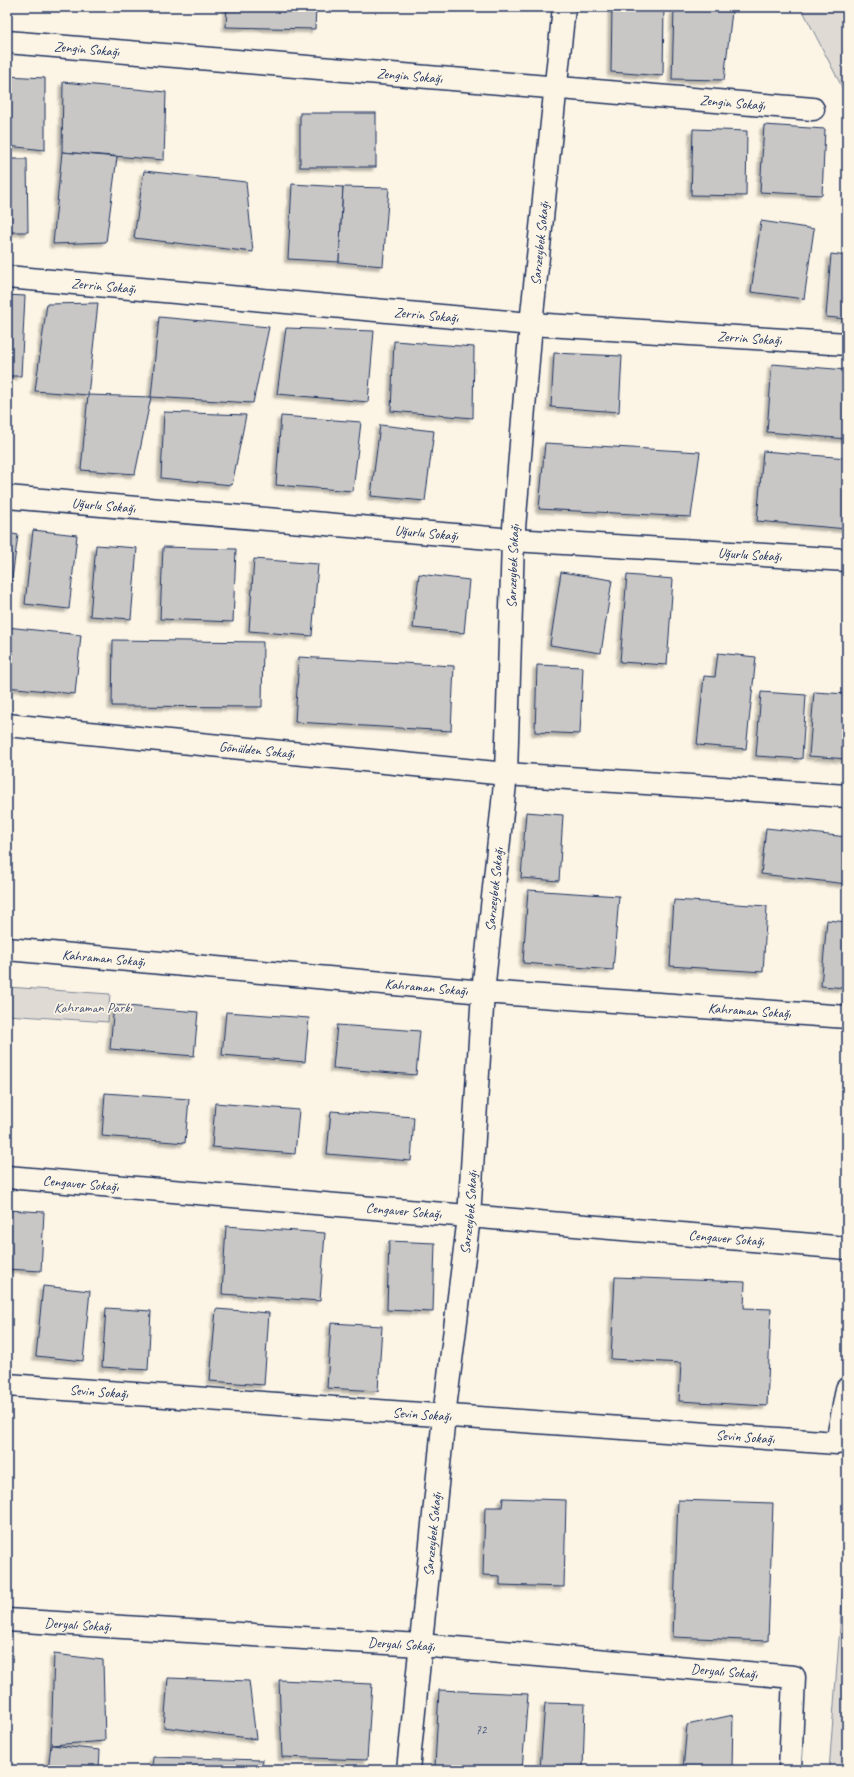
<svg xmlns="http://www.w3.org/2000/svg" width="854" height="1777" font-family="Caveat,sans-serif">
<defs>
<filter id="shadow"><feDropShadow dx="-3.5" dy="3.5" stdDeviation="1" flood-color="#0004"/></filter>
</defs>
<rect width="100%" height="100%" fill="#fcf5e5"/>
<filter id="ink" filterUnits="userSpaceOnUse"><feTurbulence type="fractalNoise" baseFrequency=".025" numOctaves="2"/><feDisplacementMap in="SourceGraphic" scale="8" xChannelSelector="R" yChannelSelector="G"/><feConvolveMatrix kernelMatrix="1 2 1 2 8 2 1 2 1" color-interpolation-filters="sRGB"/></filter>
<g filter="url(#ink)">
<g fill="#dfdbd4" stroke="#7d8599">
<polygon points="801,7 847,7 847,102 841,85"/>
<polygon points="7,987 110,994 108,1022 7,1015"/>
<polygon points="847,1535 847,1770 829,1770"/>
</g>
<g fill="#c8c7c6" stroke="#1b2f5e" filter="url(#shadow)">
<polygon points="227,7 316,7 315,29 226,27"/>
<polygon points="612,7 664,7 663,76 611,72"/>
<polygon points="674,10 732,11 724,80 672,79"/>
<polygon points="7,76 45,78 45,150 7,146"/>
<polygon points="63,82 166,92 164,160 62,152"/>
<rect x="300" y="113" width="76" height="54"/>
<polygon points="764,125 825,129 822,195 760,192"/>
<polygon points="693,129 747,131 746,196 691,195"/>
<polygon points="62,152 117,157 106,242 53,244"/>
<polygon points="7,159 27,159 28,232 7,232"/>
<polygon points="144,171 246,182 253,252 134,238"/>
<polygon points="292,184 343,187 339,262 288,259"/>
<polygon points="343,187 389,188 383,266 339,262"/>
<polygon points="761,221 814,229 804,299 751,292"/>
<polygon points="831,254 847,256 847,319 826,317"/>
<polygon points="7,295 25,296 21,376 7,376"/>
<polygon points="98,303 88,395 35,391 47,304"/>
<polygon points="159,317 269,327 253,403 151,397"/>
<polygon points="286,328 374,331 368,402 277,394"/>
<polygon points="394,341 474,347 473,418 391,411"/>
<polygon points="554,353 622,356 619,412 551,407"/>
<polygon points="772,364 847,370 847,439 767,432"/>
<polygon points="88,395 151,397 135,474 81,470"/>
<polygon points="164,412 246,415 232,485 161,478"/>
<polygon points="281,416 361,422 353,491 276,485"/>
<polygon points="380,425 434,431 425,501 371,496"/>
<polygon points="545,443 700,452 691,517 539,509"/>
<polygon points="763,451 847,458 847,529 757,521"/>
<polygon points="33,530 77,535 69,609 25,604"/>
<polygon points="7,533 18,535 8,607 7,607"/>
<polygon points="96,545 137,548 131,619 90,616"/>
<polygon points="163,547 236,549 233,622 160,619"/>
<polygon points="254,559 318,564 312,636 249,631"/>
<polygon points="561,572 612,580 601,653 550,645"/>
<polygon points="419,574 469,580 464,633 413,628"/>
<polygon points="627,575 673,579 667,665 620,662"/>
<polygon points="7,627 81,635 75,694 7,687"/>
<polygon points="113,640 263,642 262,707 112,706"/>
<polygon points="718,653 756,657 746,749 697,745 704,676 715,677"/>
<polygon points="299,657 454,666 451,731 295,722"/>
<polygon points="537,665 583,667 580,734 535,732"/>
<polygon points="761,692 806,695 802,759 756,756"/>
<polygon points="814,692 847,694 847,759 809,756"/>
<polygon points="526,812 563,815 559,881 521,878"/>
<polygon points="766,828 847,837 847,884 761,874"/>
<polygon points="528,890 619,896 613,970 523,963"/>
<polygon points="674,900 767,906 763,972 670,966"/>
<polygon points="827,920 847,922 847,988 821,986"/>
<polygon points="114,1005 198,1012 194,1056 110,1049"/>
<polygon points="226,1012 309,1018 305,1062 222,1055"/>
<polygon points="337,1025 420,1031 416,1075 333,1068"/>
<polygon points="105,1093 189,1099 185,1143 102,1136"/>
<polygon points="215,1103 299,1110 295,1154 212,1147"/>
<polygon points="331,1111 414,1117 411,1161 327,1154"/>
<polygon points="7,1210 44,1212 41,1271 7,1269"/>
<polygon points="226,1226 325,1233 320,1301 222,1294"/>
<polygon points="389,1241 435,1243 433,1312 387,1310"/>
<polygon points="615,1277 745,1282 744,1308 771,1309 767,1406 679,1401 681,1363 611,1359"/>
<polygon points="43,1286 90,1291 83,1361 36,1356"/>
<polygon points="106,1308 151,1311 148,1370 102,1367"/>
<polygon points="216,1309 269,1313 264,1385 210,1381"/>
<polygon points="331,1323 382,1326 378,1391 327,1388"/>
<polygon points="503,1498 566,1500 564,1587 500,1585 500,1576 483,1575 485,1507 502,1507"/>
<polygon points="678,1500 773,1503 768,1641 673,1637"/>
<polygon points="54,1654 103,1660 105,1741 51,1745"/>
<polygon points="168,1678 249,1681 256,1739 164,1727"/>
<polygon points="279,1680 372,1684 367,1760 282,1757"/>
<polygon points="439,1690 528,1694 522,1770 471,1770 435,1767"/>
<polygon points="545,1703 585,1704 583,1770 540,1770"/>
<polygon points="733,1715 732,1770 683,1770 687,1725"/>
<polygon points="51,1745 100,1750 99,1770 48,1770"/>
<polygon points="153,1757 263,1760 262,1770 152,1770"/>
<polygon points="276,1766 305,1770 276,1770"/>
</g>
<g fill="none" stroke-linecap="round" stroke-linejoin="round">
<g stroke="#1b2f5e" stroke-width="25">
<g id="street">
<path id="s1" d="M7,42L813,109"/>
<path id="s2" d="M7,277L531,324L847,344"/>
<path id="s3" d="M7,497L513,540L847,560"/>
<path id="s4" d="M7,725L506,774L847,796"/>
<path id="s5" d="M7,949L483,992L847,1017"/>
<path id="s6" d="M7,1177L847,1248"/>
<path id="s7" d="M7,1385L837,1443L847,1389"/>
<path id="s8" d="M7,1620L420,1645L794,1677L790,1770"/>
<path id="s9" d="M408,1770L444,1416L469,1217L483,992L506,774L513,540L531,324L564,7"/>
</g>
</g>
<use href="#street" stroke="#fcf5e5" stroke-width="22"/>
</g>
</g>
<g text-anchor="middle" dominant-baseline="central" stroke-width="3.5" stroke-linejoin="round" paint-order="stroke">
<g font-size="12" fill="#465578">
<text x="481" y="1730">72</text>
</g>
<g font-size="14" fill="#1b2f5e" stroke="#fcf5e5">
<text stroke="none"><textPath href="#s1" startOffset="80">Zengin Sokağı</textPath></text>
<text stroke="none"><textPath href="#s1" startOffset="404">Zengin Sokağı</textPath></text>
<text stroke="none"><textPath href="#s1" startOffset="728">Zengin Sokağı</textPath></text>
<text stroke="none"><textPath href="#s9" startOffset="1533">Sarızeybek Sokağı</textPath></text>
<text stroke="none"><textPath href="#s2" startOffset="97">Zerrin Sokağı</textPath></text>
<text stroke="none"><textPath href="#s2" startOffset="421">Zerrin Sokağı</textPath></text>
<text stroke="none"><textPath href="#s2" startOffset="745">Zerrin Sokağı</textPath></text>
<text stroke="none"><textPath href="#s3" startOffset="97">Uğurlu Sokağı</textPath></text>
<text stroke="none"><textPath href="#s3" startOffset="421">Uğurlu Sokağı</textPath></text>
<text stroke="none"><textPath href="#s3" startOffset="745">Uğurlu Sokağı</textPath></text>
<text stroke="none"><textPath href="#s9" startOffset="1209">Sarızeybek Sokağı</textPath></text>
<text stroke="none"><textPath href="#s4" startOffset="251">Gönülden Sokağı</textPath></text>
<text stroke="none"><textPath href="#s9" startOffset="885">Sarızeybek Sokağı</textPath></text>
<text stroke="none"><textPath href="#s5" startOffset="97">Kahraman Sokağı</textPath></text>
<text stroke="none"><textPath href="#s5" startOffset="421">Kahraman Sokağı</textPath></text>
<text stroke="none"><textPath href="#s5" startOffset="745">Kahraman Sokağı</textPath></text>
<text stroke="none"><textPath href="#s6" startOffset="74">Cengaver Sokağı</textPath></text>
<text stroke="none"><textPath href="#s6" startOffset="398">Cengaver Sokağı</textPath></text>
<text stroke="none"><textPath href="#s9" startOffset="561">Sarızeybek Sokağı</textPath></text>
<text stroke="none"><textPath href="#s6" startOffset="722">Cengaver Sokağı</textPath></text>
<text stroke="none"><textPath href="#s7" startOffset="92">Sevin Sokağı</textPath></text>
<text stroke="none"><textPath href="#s7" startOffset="416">Sevin Sokağı</textPath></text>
<text stroke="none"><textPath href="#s7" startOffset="740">Sevin Sokağı</textPath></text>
<text stroke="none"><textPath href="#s9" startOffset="237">Sarızeybek Sokağı</textPath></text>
<text stroke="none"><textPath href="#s8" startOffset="71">Deryalı Sokağı</textPath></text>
<text stroke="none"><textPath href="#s8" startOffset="395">Deryalı Sokağı</textPath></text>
<text stroke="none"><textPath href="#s8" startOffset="719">Deryalı Sokağı</textPath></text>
</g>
<g font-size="14" fill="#425176" stroke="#fcf5e5">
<text x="93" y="1007">Kahraman Parkı</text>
</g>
</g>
<rect width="854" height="1777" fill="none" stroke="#fcf5e5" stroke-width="24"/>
<rect x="12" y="12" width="830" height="1753" fill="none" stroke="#1b2f5e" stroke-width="1.5" filter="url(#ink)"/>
</svg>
